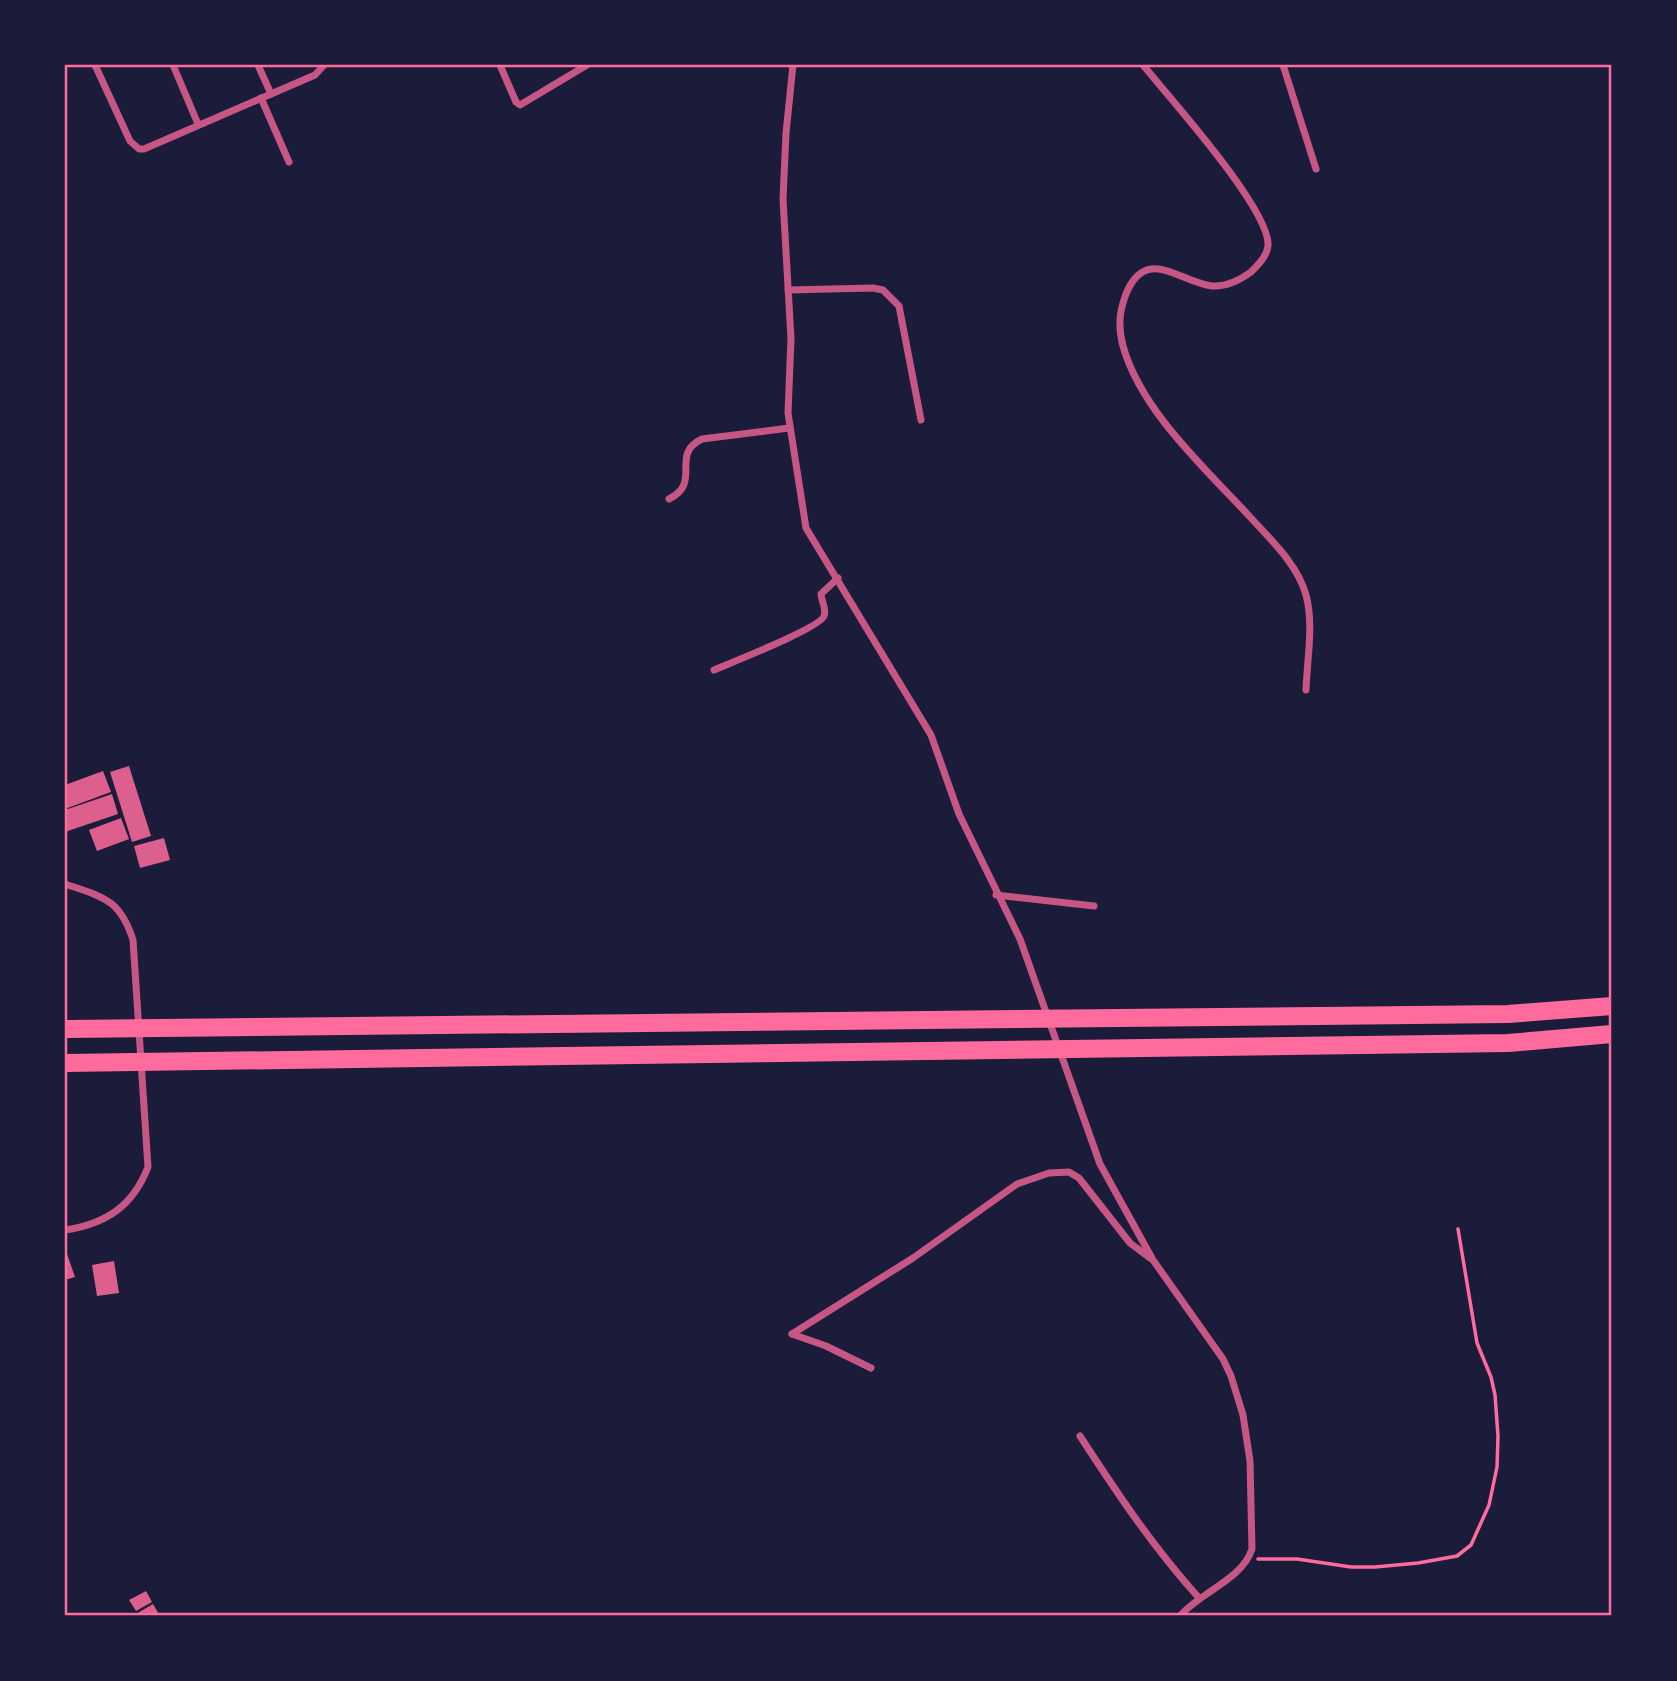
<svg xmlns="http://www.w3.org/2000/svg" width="1677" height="1681" font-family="'Nunito Sans',sans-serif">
<rect width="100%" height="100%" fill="#1b1b3a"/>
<g fill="#dd5f8e">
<polygon points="129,766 151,836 132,842 110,772"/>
<polygon points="103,771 111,792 65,809 65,785"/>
<polygon points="112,794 118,814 65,832 65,810"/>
<polygon points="121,818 129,839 97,851 89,830"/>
<polygon points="164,838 170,860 140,868 134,846"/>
<polygon points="67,1254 75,1277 65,1280 65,1255"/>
<polygon points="114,1261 119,1293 97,1296 92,1265"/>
<polygon points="146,1591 152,1602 136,1611 129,1600"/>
<polygon points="153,1604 160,1616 137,1616 136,1614"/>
</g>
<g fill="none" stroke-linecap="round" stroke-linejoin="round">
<polyline stroke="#ff6b9d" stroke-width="3.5" points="1258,1559 1297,1559 1351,1567 1375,1567 1418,1563 1457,1556 1471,1545 1489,1505 1497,1467 1498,1436 1495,1395 1491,1377 1477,1343 1458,1229"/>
<g stroke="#c65784" stroke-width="7">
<polyline points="95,65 130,141 139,149 144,149 315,75 324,65"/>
<polyline points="173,65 198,124"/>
<polyline points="258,65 271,94"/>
<polyline points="500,65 516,102 520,105 587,65"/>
<path d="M793,65L786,133L783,199L791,339L788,413L806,528L931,735L959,814L1020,939L1100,1164L1153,1260L1223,1359L1231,1376L1243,1415L1250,1461L1252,1549C1242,1580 1200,1592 1180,1616"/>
<path d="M1143,65C1168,96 1271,210 1268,246C1267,256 1258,265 1251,272C1240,280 1226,287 1212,286C1179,282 1146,245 1126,294C1119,312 1118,327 1123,346C1141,411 1206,469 1251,518C1271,540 1298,565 1306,595C1314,624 1307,660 1306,690"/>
<polyline points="1283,65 1316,169"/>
<polyline points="261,98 289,162"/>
<polyline points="788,290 873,288 883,290 899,306 921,420"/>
<path d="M669,499C703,482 669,455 702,439L789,428"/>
<path d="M714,670C730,663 820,628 824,616C827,609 821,600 821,594L838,578"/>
<path d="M65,884C103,897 120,899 133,940L148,1167C133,1206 106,1224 65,1230"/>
<polyline points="996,895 1094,906"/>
<polyline points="792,1334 913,1258 1017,1184 1049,1173 1069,1172 1079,1178 1130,1243 1150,1258"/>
<polyline points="792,1334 826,1346 871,1368"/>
<path d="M1080,1436C1117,1493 1153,1547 1199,1598"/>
</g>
<g stroke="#ff6b9d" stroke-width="18">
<polyline points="65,1029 1508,1014 1612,1006"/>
<polyline points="65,1063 1508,1043 1612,1034"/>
</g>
</g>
<rect width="1677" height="1681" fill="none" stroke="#1b1b3a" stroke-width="133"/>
<rect x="66" y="66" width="1544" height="1548" fill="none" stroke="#ff6b9d" stroke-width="2.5"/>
</svg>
